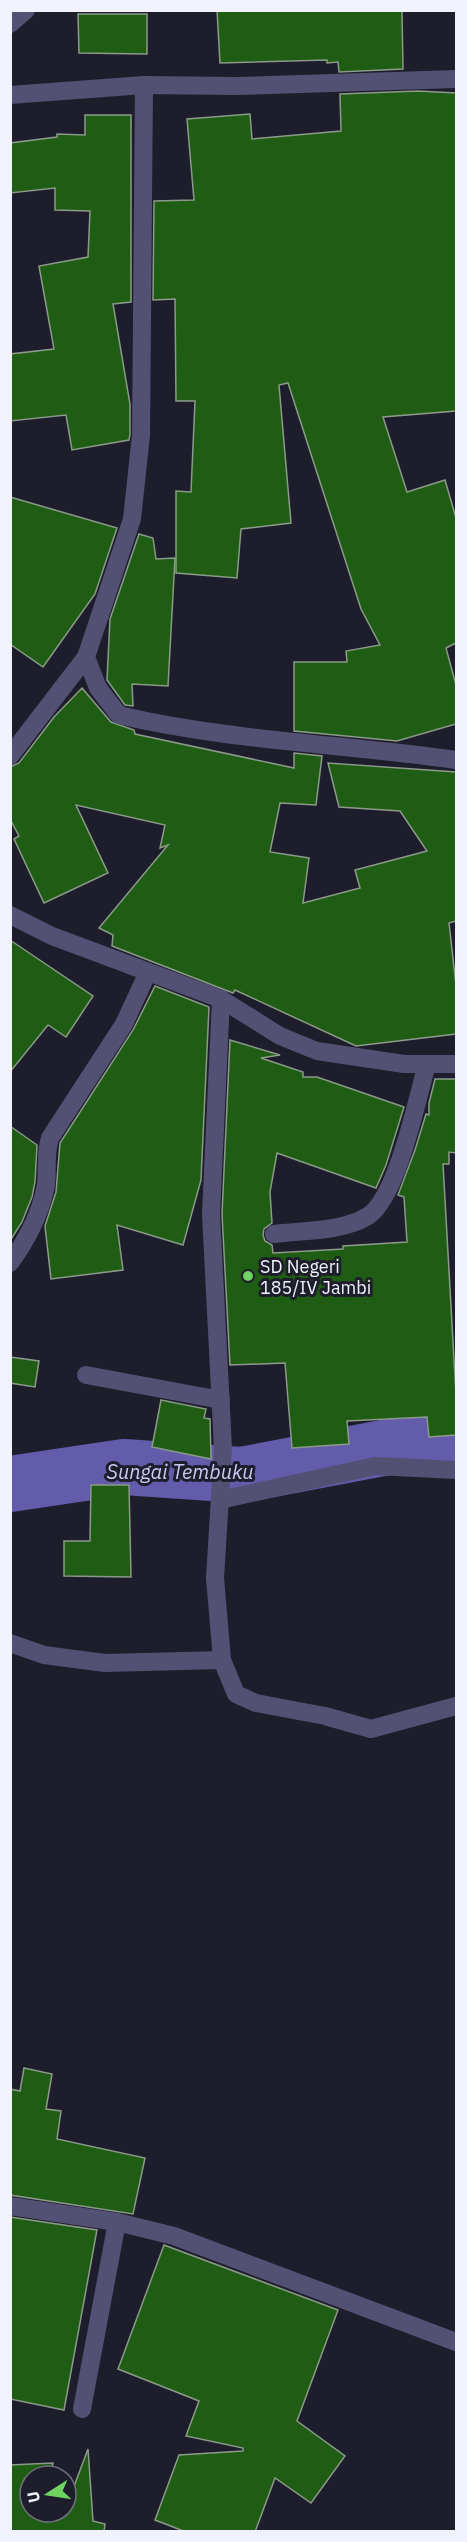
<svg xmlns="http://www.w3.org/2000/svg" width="467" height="2542" font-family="'IBM Plex Sans',sans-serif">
<rect width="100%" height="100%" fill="#1d1d2b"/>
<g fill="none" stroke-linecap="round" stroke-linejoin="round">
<polyline stroke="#635cab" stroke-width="56" points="10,1484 124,1467 241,1475 404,1444 456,1448"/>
</g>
<g fill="#1f5d15" stroke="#8c9a8a" stroke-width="1.5">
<polygon points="217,10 402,10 403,69 339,72 338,62 327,63 327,60 220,63"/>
<polygon points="78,14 147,14 147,54 79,53"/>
<polygon points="418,91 456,93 456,411 383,417 407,492 445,480 456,518 456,643 446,648 456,685 456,724 397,741 294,731 294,662 347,662 346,651 380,645 361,609 288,383 279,385 291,523 241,529 237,578 176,573 176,491 191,492 195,401 176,401 175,299 153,300 154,201 194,200 187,119 250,114 252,139 341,131 340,94"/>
<polygon points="85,115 131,115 131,302 113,304 130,404 130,434 129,440 72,450 66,415 10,421 10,354 54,349 39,266 88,257 90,211 55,210 55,188 10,193 10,143 57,137 57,134 85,135"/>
<polygon points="10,497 117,528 95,594 43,667 10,644"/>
<polygon points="139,534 153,538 156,559 175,558 168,686 132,684 133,706 125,705 107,680 110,619"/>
<polygon points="82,688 111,722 134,730 135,734 294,768 294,753 322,756 316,805 280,803 270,852 309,858 303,903 360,888 355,870 427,851 400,811 339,807 328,763 456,772 456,921 449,923 456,985 456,1034 356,1046 235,990 233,993 112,946 113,935 99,928 168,845 160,848 165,825 76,805 108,873 44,903 14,839 19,836 10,819 10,767 19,763 54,717"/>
<polygon points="10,940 93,996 66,1037 48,1025 10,1072"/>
<polygon points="155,986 209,1007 201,1180 183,1245 117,1225 123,1270 51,1279 45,1226 56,1192 60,1143 133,1030"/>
<polygon points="230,1040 280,1055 261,1058 303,1072 303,1077 317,1077 404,1107 386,1165 376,1188 277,1153 270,1192 272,1223 264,1229 263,1235 265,1241 272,1245 273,1253 343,1249 343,1246 407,1242 404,1197 398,1195 415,1150 426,1114 429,1115 429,1103 435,1079 456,1079 456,1153 449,1152 449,1164 443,1164 456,1395 456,1435 429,1437 427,1417 347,1421 349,1444 292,1448 285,1363 230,1365 222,1214"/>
<polygon points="10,1126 37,1145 35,1182 32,1197 22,1222 10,1241"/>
<polygon points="10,1357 39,1361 35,1387 10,1383"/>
<polygon points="161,1400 206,1409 204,1418 210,1419 211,1459 152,1447"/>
<polygon points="91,1485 129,1485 131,1577 64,1576 64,1541 90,1541"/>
<polygon points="24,2068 52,2074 46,2109 61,2111 57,2139 145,2158 133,2214 10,2195 10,2089 20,2091"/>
<polygon points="10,2217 97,2230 64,2410 10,2399"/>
<polygon points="164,2245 338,2310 297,2421 345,2456 311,2503 275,2478 255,2532 186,2532 155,2520 179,2455 243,2451 243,2448 186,2436 199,2401 118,2369"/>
<polygon points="88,2449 93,2521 105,2524 104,2532 10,2532 10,2465 53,2463 50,2476 30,2476 30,2512 64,2513"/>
</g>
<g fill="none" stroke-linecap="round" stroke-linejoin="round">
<g stroke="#535173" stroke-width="18">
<polyline points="10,24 26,10"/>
<path d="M144,85L141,435L132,519L86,657L98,688L119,715C229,741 344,744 456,760"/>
<polyline points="10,95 144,85 237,86 456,79"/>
<polyline points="10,756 86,657"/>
<polyline points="10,915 52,936 221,999 280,1036 317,1051 404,1064 456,1064"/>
<polyline points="221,999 211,1214 223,1448 215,1578 222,1660 236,1694 256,1703 325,1716 371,1729 456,1706"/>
<path d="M274,1234C303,1230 342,1232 368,1216C397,1198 417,1099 427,1064"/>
<path d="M10,1263C26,1241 39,1217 45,1190C49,1173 44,1155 50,1138L124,1024L148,972"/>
<polyline points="86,1375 221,1400"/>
<polyline points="220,1500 375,1466 456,1470"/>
<polyline points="10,1643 44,1655 105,1663 222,1660"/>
<polyline points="10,2206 117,2222 174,2236 456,2342"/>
<polyline points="82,2409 117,2222"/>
</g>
</g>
<circle fill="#6fd360" stroke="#1d1d2b" stroke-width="2" cx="248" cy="1276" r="6"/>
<g text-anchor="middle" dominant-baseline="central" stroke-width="6" stroke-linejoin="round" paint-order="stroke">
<g font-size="18" fill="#f1f2fc" stroke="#1d1d2b" text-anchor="start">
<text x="260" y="1266">SD Negeri<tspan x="260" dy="21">185/IV Jambi</tspan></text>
</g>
<g font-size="20" font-style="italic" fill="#cacaf5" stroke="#1d1d2b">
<text x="180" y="1471">Sungai Tembuku</text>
</g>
</g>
<rect width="467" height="2542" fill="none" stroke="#f1f2fc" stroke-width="24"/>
<g transform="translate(48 2494) rotate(258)"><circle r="28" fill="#1d1d2b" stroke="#72727f" stroke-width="1.5"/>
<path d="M0-4.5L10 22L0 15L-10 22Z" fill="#6fd360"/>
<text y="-9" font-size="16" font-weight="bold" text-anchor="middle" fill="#f1f2fc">U</text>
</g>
</svg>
